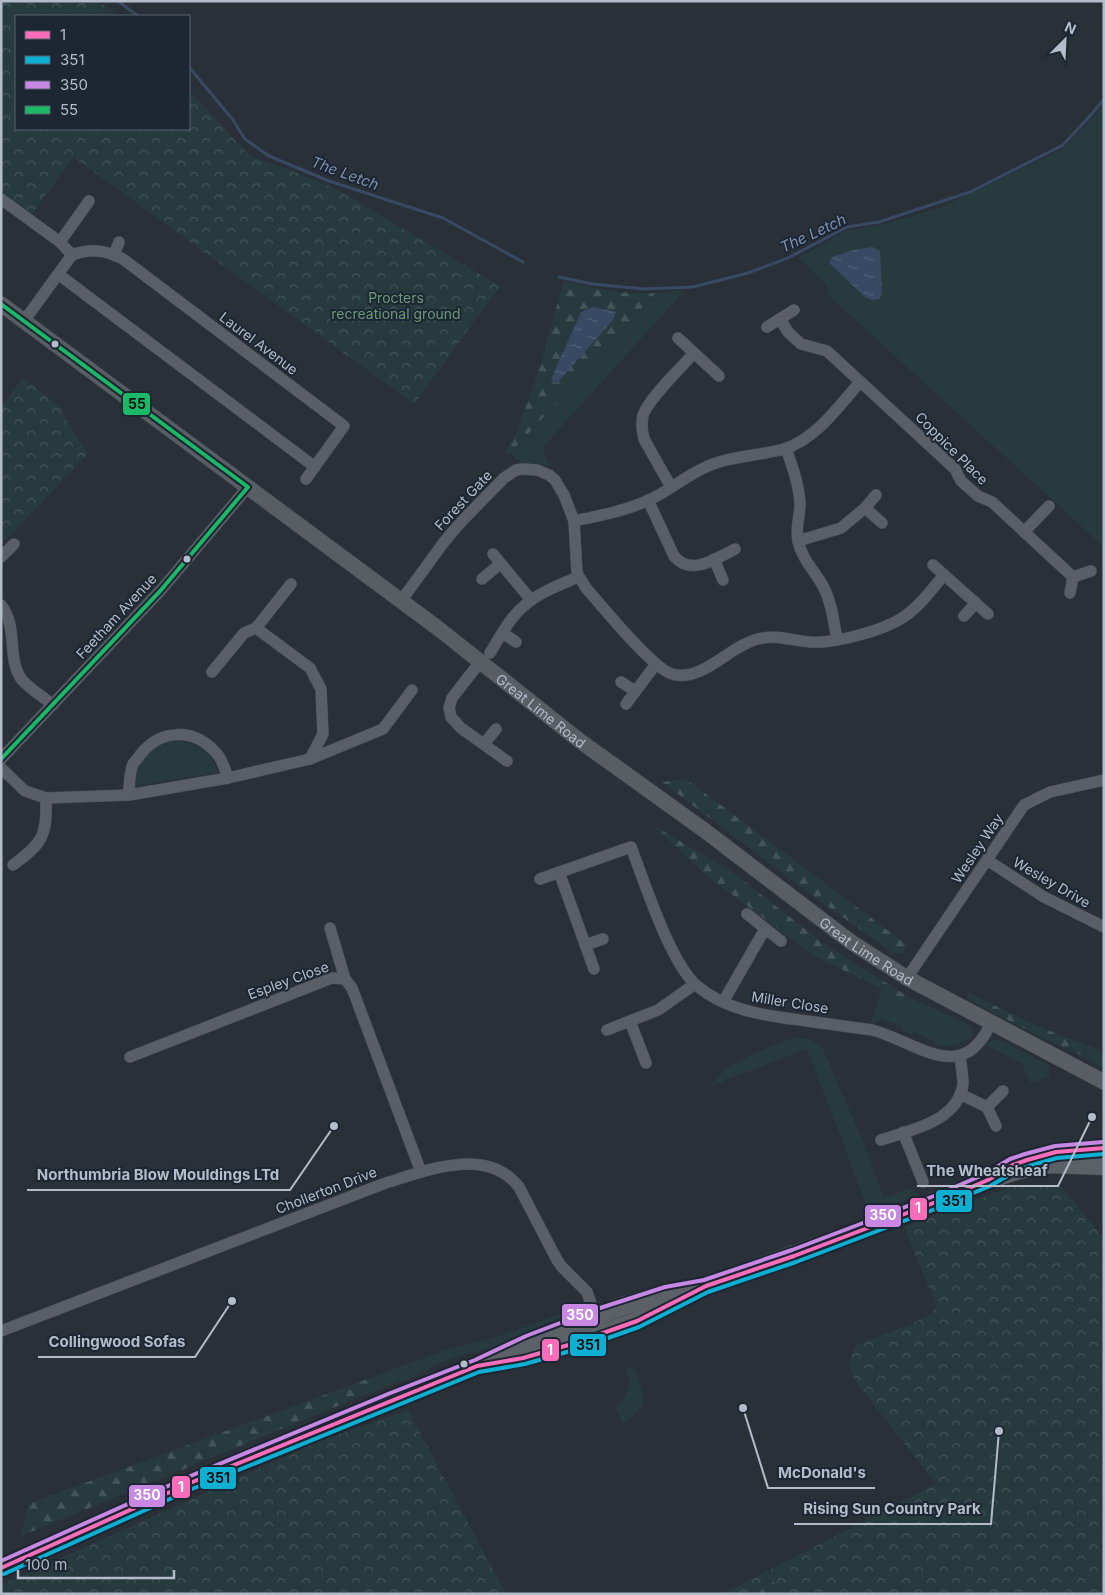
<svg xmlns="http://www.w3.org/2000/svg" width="1105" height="1595" font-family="Inter,sans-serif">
<defs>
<pattern id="forest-firs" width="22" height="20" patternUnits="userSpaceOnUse" patternTransform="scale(1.25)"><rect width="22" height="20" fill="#273a3e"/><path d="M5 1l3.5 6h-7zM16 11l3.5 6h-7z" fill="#445559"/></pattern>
<pattern id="park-crowns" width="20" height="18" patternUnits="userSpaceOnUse" patternTransform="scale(1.25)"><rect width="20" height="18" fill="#273a3e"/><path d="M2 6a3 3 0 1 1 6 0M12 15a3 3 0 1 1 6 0" fill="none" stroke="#445559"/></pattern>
<pattern id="water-ripples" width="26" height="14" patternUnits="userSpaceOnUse" patternTransform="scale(1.25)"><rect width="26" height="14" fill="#384963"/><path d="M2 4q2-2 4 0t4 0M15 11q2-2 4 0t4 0" fill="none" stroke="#526178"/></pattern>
</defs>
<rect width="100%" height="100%" fill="#2a3038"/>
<g fill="#273a3e">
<polygon points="1104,104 1104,547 828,295 827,285 798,258 845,231 880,225 940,208 1062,149 1091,120"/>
<polygon points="685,290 543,447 545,457 550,467 543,464 521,463 511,453 656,293"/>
<path d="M168,740L190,743L207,751L219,772L134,786C138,757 141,753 168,740Z"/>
<path d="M882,988L911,1002L912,999L970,1025L973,1032L972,1037C960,1045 950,1048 936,1045L934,1041L914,1032L909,1034L904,1032L901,1026L880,1019L875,1023L871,1022Z"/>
<polygon points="794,1037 809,1039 822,1047 865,1146 884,1198 908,1189 920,1194 870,1214 807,1049 711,1086 726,1068 757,1052"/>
<polygon points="993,1040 999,1040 1004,1042 1049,1065 1049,1077 1030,1083 1022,1064 986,1045"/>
<polygon points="578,1308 576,1314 569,1319 488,1349 465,1354 438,1364 413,1377 357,1398 375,1383 373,1377 445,1350 490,1339"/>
<path d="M625,1367L635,1369C644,1396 652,1405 623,1423L615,1408C628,1396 633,1383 625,1367Z"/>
</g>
<g fill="url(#forest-firs)">
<path d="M564,281C595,289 624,295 656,293L509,455L506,452L517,431L538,373Z"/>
<polygon points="686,779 907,945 903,953 893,953 802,888 662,782"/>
<polygon points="653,825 731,871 824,944 912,999 911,1003 814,956 703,873"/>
<path d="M966,991C996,1007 1026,1021 1057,1034C1073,1040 1089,1045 1104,1053V1068C1096,1064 1088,1059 1080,1055C1042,1038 1004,1019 968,999Z"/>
<polygon points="373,1377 376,1383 357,1398 21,1536 28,1504"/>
<polygon points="772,1580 782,1594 744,1594"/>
</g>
<g fill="url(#park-crowns)">
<polygon points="1,1 97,1 110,9 117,16 16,16 16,129 189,129 189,90 249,155 331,186 500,286 414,404 73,157 32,214 1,191"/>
<polygon points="23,378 64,410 63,414 88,454 1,545 1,407"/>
<polygon points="1013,1186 1061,1186 1104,1239 1104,1594 782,1594 772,1580 744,1594 722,1594 936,1484 853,1378 849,1361 855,1346 911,1324 933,1313 936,1305 904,1227"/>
<polygon points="408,1410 506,1594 1,1594 1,1585 318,1442"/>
</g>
<g fill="url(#water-ripples)">
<polygon points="873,247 880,251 882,292 880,299 872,300 865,297 829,263 832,257 853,250"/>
<polygon points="593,307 616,312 613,320 556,384 551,379 581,312"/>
</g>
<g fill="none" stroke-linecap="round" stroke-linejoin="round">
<g stroke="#384963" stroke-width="3">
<polyline points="118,1 138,16"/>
<polyline points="189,67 233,120 245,139 269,156 329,181 443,218 523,262"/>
<polyline points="559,277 592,284 644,289 693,287 748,273 788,258 847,227 879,222 970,192 1063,145 1090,116 1104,99"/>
</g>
<g stroke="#484c53" stroke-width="12">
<g id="street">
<polyline points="1,199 60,242 72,255"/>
<polyline points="60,242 89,201"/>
<polyline points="114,255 119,242"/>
<polyline points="58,274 315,467"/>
<polyline points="780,319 788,332 801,344 827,351 955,469 961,481 978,496 992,502 1073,577"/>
<path d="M24,321L72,255C91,248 105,250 123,259L344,426L306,479"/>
<polyline points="767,327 794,310"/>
<polyline points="678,338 719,376"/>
<path d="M786,448C792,466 799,484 800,504C800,517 795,528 798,541C802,560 816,572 824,588C832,604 834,623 837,640"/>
<path d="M671,487L644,439C642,431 641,424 643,415C649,398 681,368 694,353"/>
<path d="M648,500L674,556C691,577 717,558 735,549"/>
<polyline points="865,508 882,523"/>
<path d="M574,521C598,516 624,511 647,501C668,492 685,476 706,467C730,456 758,456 784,449C816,439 839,406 860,382"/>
<polyline points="1024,532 1049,506"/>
<polyline points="798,541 841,528 865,508 876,495"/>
<polyline points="493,554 531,600"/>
<polyline points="1,557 14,544"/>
<polyline points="714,559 723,580"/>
<polyline points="933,565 988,614"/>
<polyline points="482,579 500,564"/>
<polyline points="1070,593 1073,577 1091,571"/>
<path d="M401,601L444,542L461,522L504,478L516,470L523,469L537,470L549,475L555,480L564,495L574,521L577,573L586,588C603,607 652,668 672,674C702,683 729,646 758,639C775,634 793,641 810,642C834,644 886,630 905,616C920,606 932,589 944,575"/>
<path d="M1,605C18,626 7,655 20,677C25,686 45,698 53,705"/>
<polyline points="964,616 976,603"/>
<polyline points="256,628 291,584"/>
<polyline points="503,633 516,642"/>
<path d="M490,653C500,637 510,617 525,605C540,592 560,585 578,577"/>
<polyline points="480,662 452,698 449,708 451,717 461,728 507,761"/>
<polyline points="212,672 244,633 256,628 310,668 321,689 323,734 310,759"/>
<polyline points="621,682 635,691"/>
<polyline points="626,704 656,664"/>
<polyline points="484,744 496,729"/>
<polyline points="1,759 161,590 248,487"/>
<polyline points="1,768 25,791 46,798 129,795 228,778 310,759 383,729 412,690"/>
<path d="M129,795C129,785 129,774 133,764C135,761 138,758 140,755C161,728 195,728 217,754C223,760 225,771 228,778"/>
<polyline points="987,860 1044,897 1104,927"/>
<path d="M13,865C43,843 47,836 46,798"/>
<polyline points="559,872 594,969"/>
<path d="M540,879L631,847C645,883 669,960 696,985C727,1012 769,1016 807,1021C829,1024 850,1027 872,1030C918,1042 962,1087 991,1023"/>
<polyline points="747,914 781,941"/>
<polyline points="330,928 345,979"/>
<polyline points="585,945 603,939"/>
<polyline points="907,978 1024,805 1050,792 1104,780"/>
<polyline points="723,1002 765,929"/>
<polyline points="630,1021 646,1063"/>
<polyline points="607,1030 658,1010 695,984"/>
<polyline points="130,1057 332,978 345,979 352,988 421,1172"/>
<polyline points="960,1094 987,1107"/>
<polyline points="996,1126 987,1107 1003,1091"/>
<polyline points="903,1132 923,1182"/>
<path d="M881,1140C910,1130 958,1122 963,1084C963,1075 961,1065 960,1057"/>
<path d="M1,1331L383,1184C425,1171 486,1145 519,1187L557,1260L562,1267L587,1292L597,1322"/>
</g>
</g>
<g stroke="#484c53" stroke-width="16">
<g id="secondary">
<path id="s1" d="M1,304L439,629L580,741L704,830L851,942L907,978L1104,1082"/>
</g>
</g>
<g stroke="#484c55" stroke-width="19">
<g id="primary">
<polyline points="1043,1155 1073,1150 1104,1148"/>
<polyline points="505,1361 572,1344 606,1332 637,1321 706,1286 865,1229 988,1180 1019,1170 1051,1164 1104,1166"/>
<polyline points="1,1568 190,1483 390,1400 477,1366 528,1342 626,1305 667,1293 706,1286"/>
</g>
</g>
<use href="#street" stroke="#5a5e66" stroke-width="11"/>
<use href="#secondary" stroke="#595d64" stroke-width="15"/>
<use href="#primary" stroke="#5c6168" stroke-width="18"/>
<g stroke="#1d2633" stroke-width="8">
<polyline id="bus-1" points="1,1568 190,1483 477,1366 523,1358 572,1344 637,1321 706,1286 794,1256 936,1202 988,1180 1013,1165 1027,1160 1056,1152 1104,1148"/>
</g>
<g stroke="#1d2633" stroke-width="8">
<polyline id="bus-2" points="4,1574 192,1489 479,1372 525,1364 574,1350 639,1327 708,1292 796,1262 938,1208 990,1186 1016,1171 1029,1166 1057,1158 1104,1154"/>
</g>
<g stroke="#1d2633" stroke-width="8">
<polyline id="bus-3" points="1,1561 188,1477 388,1394 475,1360 526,1336 594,1310 665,1287 704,1280 792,1250 934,1196 985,1174 1010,1159 1025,1154 1055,1146 1103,1142"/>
</g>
<g stroke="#1d2633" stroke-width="8">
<polyline id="bus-4" points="1,304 248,487 161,590 1,759"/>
</g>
<use href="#bus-1" stroke="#fb6dba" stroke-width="4"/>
<use href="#bus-2" stroke="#0dafd3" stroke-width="4"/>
<use href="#bus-3" stroke="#c787e3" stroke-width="4"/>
<use href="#bus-4" stroke="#1ab867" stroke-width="4"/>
</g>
<g fill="#b4bcc9" stroke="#1d2633" stroke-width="2">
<circle cx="55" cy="344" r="4.5"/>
<circle cx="187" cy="559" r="4.5"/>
<circle cx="464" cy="1364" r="4.5"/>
</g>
<g text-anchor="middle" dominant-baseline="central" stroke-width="4" stroke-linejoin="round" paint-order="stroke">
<g font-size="14" fill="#6b9a76" stroke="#1d2633">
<text x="396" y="297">Procters<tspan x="396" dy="16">recreational ground</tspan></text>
</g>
<g font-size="14" fill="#b4bcc9" stroke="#1d2633">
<text transform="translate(259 343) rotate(37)">Laurel Avenue</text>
<text transform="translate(952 448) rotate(45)">Coppice Place</text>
<text transform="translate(463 500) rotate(-47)">Forest Gate</text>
<text transform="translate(116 616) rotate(-47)">Feetham Avenue</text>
<text stroke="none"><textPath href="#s1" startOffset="676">Great Lime Road</textPath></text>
<text transform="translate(977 848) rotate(-56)">Wesley Way</text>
<text transform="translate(1052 882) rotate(30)">Wesley Drive</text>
<text stroke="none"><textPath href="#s1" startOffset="1081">Great Lime Road</textPath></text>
<text transform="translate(288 980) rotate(-20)">Espley Close</text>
<text transform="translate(790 1002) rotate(9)">Miller Close</text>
<text transform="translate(326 1190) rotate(-21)">Chollerton Drive</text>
</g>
<g font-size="15" font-style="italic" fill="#7c92b1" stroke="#1d2633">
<text transform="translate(345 173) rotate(20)">The Letch</text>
<text transform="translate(813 233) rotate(-25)">The Letch</text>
</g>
</g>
<path fill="none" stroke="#b4bcc9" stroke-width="2" d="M1092 1117L1058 1186H917M334 1126L290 1190H27M232 1301L195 1357H38M743 1408L768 1488H875M999 1431L991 1524H794"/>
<g fill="#b4bcc9" stroke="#1d2633" stroke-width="2">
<circle cx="1092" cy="1117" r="5"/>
<circle cx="334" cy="1126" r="5"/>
<circle cx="232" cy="1301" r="5"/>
<circle cx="743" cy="1408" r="5"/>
<circle cx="999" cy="1431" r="5"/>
</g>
<g font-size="15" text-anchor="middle" font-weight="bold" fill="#b4bcc9" stroke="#1d2633" stroke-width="4" stroke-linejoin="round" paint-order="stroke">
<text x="987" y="1176">The Wheatsheaf</text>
<text x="158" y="1180">Northumbria Blow Mouldings LTd</text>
<text x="117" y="1347">Collingwood Sofas</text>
<text x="822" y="1478">McDonald's</text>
<text x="892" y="1514">Rising Sun Country Park</text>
</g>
<g stroke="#1d2633" stroke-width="2">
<rect x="122" y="392" width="29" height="24" rx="5" fill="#1ab867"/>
<rect x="935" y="1189" width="38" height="24" rx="5" fill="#0dafd3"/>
<rect x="909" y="1197" width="19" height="24" rx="5" fill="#fb6dba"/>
<rect x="864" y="1204" width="38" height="24" rx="5" fill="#c787e3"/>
<rect x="561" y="1303" width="38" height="24" rx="5" fill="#c787e3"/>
<rect x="569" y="1333" width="38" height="24" rx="5" fill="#0dafd3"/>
<rect x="541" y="1338" width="19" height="24" rx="5" fill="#fb6dba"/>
<rect x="199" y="1466" width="38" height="24" rx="5" fill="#0dafd3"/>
<rect x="171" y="1475" width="20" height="24" rx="5" fill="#fb6dba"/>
<rect x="128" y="1484" width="38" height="24" rx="5" fill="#c787e3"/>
</g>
<g font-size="14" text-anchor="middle" font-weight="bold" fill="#fff">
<text x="918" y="1213">1</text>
<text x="883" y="1220">350</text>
<text x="580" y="1320">350</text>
<text x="550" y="1355">1</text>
<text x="181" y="1492">1</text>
<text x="147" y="1500">350</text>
</g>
<g font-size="14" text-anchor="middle" font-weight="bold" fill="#111">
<text x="137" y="409">55</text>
<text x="954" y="1206">351</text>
<text x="588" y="1350">351</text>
<text x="218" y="1483">351</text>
</g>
<rect width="1105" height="1595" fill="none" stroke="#b4bcc9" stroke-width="5"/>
<rect x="15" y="15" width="175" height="115" fill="#1d2633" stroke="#59626f"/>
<rect x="25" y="31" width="25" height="8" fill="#fb6dba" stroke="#59626f"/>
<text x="60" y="40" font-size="15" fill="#b4bcc9">1</text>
<rect x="25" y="56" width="25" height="8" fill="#0dafd3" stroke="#59626f"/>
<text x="60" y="65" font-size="15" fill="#b4bcc9">351</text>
<rect x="25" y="81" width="25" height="8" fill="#c787e3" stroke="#59626f"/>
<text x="60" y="90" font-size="15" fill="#b4bcc9">350</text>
<rect x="25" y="106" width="25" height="8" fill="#1ab867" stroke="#59626f"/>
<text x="60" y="115" font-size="15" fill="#b4bcc9">55</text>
<g transform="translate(1065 40) rotate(24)" stroke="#1d2633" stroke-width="4" paint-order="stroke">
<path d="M0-4L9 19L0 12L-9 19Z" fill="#b4bcc9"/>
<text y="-8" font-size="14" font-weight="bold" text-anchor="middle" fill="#b4bcc9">N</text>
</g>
<path d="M18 1570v8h156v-8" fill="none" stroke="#b4bcc9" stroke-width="2.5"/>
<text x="25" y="1570" font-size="15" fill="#b4bcc9" stroke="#1d2633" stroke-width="4" paint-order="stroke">100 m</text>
</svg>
